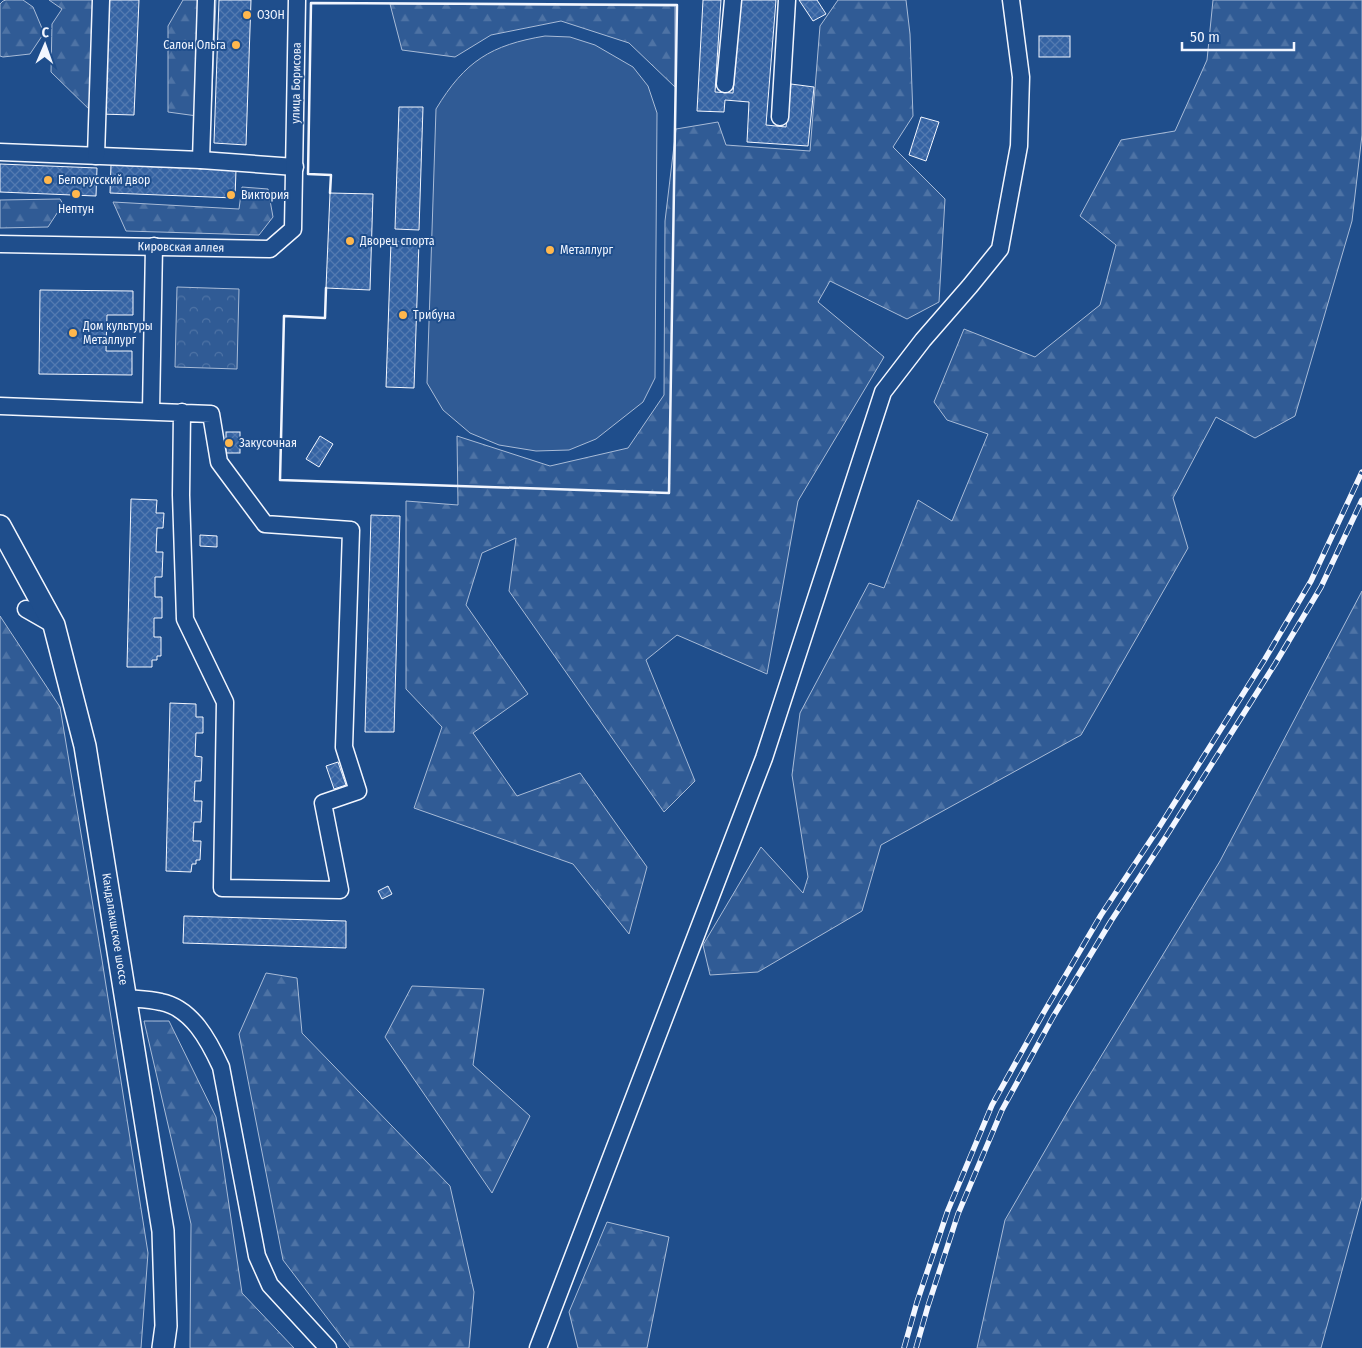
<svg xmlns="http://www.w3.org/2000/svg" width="1362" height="1348" font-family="'Fira Sans Condensed',sans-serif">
<defs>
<pattern id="forest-firs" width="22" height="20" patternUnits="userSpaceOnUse" patternTransform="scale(1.25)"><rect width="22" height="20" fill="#305b95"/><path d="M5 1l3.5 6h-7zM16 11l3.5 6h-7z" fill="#4e73a5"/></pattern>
<pattern id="park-crowns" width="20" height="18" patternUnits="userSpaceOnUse" patternTransform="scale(1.25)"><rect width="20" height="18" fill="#305b95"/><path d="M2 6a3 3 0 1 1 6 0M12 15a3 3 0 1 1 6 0" fill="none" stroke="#4e73a5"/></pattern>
<pattern id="building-cross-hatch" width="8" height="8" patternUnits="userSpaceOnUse" patternTransform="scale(1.25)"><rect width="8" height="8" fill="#3563a3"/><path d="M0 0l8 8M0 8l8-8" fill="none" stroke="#537ab1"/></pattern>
</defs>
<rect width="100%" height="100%" fill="#1f4e8c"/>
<g fill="url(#forest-firs)" stroke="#a8bbd7">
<polygon points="6,0 23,0 33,7 44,33 30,54 3,57 0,56 0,4 3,1"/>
<polygon points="49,0 99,0 95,115 51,72 52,24 62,9"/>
<polygon points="183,0 202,0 197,116 168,112 168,26"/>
<polygon points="208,0 216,0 210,138 204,130"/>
<polygon points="838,0 906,0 910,34 913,116 893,147 945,199 939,302 907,319 830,281 818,302 884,357 798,501 767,674 677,635 646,660 695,781 664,812 509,591 516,538 482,553 466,605 528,694 473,733 517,796 580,773 647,867 629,934 573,864 414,808 442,727 406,689 406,501 458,505 457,436 550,466 628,448 664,395 665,221 676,129 718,122 726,145 810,151 820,26"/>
<polygon points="1213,0 1362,0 1362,135 1352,221 1295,416 1255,438 1216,417 1173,498 1188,548 1081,735 881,845 862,911 758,972 710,975 703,945 761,847 803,893 808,877 792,775 800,713 869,583 884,588 918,500 952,521 988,434 947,420 934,402 964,329 1035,357 1100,305 1116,245 1080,216 1121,140 1175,131 1207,60"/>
<polygon points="390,4 675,6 675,87 629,43 561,21 491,35 455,57 402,50"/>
<polygon points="242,187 268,189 273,217 259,235 126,231 113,202 239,209"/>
<polygon points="60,199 63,204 48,227 0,228 0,200"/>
<polygon points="1362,591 1362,1197 1321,1348 977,1348 1005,1220 1072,1104 1220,861"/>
<polygon points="0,616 60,707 102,960 148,1253 141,1348 0,1348"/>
<polygon points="266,973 297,978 302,1033 450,1186 474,1292 469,1348 350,1348 283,1260 239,1034"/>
<polygon points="412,986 484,989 473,1065 530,1116 492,1193 385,1037"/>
<polygon points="144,1021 169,1021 216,1117 242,1293 294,1348 190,1348 191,1224"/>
<polygon points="607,1222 669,1237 647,1348 578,1348 569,1312"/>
</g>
<polygon fill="url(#park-crowns)" stroke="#a8bbd7" points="177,287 239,289 237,369 175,367"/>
<path fill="#305b95" stroke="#a8bbd7" d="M545,36L570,37L595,45L633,67L648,86L657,113L655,378L643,402L596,439L569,450L536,451L499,445L470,433L443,410L427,383L436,109C465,61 491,45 545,36Z"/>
<g fill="url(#building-cross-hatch)" stroke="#f2f6ff">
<polygon points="105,0 139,0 134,115 99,114"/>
<polygon points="219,0 251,0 246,145 214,143"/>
<polygon points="703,0 721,0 715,92 733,93 741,0 776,0 766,125 786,127 791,84 814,87 808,146 747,142 749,102 725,100 724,112 697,111"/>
<polygon points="799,0 817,0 826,14 813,21"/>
<rect x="1039" y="36" width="31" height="21"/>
<polygon points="399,107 423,107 419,230 395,229"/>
<polygon points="921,117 939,122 926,161 909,155"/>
<polygon points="0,164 97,168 96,196 0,192"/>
<polygon points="111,165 236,170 235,198 110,193"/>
<polygon points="330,193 373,194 370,290 326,288"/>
<polygon points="391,241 419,242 414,388 386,387"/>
<polygon points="40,290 133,291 133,315 107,315 106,351 132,351 132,375 39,374"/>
<rect x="226" y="432" width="14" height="21"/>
<polygon points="320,436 333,444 319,467 306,459"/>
<polygon points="131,499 157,500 156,513 164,513 163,528 157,528 156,552 163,552 162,577 155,577 155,597 162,597 162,618 154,618 154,637 161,637 161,656 157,656 157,660 152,660 152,667 127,667"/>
<polygon points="371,515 400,516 394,732 365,732"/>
<polygon points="200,535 217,536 217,547 200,546"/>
<polygon points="170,703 196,704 196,717 203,717 203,733 196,733 195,756 202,757 201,781 195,781 194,801 202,801 201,822 194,822 193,841 201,841 200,860 196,860 196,864 192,864 191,872 166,871"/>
<polygon points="338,762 346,785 334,789 326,766"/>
<polygon points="388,886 392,894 382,899 378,891"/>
<polygon points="184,916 346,921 346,948 183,943"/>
</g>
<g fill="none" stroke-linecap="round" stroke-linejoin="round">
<g stroke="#f2f6ff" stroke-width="19">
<g id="minor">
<polyline points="725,84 733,0"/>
<polyline points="780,117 787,0"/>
<polyline points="0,152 201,160 295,167"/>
<polyline points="96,156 101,0"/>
<polyline points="201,160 206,0"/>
<polyline points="0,244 270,249 293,229 297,0"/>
<polyline points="0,406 211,414 219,462 265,524 351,530 344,747 358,791 323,803 340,890 222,888 225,702 185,619 181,495 182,412"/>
<polyline points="151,411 154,246"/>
<polyline points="26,609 54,625"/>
<path d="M126,998C137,999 150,999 161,1002C192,1008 209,1041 221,1067L257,1256L270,1285L328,1348"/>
<polyline points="538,1348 764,758 883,392 923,340 970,286 1000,249 1019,146 1021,77 1011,0"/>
</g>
</g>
<g stroke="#f2f6ff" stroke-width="24">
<polyline id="major" points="0,526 54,625 85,746 163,1231 166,1326 163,1348"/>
</g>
<use href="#minor" stroke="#1f4e8c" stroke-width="16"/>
<use href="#major" stroke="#1f4e8c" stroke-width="21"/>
<g stroke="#f2f6ff" stroke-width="5.5">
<g id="rail">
<polyline points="904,1348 917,1302 948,1210 992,1105 1044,1012 1101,915 1158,829 1265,659 1311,581 1362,472"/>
<polyline points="916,1348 928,1306 958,1214 1002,1110 1053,1017 1111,921 1167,835 1275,664 1321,587 1362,500"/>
</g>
</g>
<use href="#rail" stroke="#1f4e8c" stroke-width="4" stroke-dasharray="11" stroke-linecap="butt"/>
<polyline stroke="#f2f6ff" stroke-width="2.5" points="326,288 325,318 284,316 280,480 669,493 677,5 311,3 308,174 331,175 330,193"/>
</g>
<g fill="#ffb74d" stroke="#1f4e8c" stroke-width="2">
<circle cx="247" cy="15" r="5"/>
<circle cx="236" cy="45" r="5"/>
<circle cx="48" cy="180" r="5"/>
<circle cx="76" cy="194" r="5"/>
<circle cx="231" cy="195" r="5"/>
<circle cx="350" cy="241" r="5"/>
<circle cx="550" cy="250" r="5"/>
<circle cx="403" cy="315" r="5"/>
<circle cx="73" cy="333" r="5"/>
<circle cx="229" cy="443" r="5"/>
</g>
<g text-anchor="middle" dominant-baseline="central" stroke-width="4" stroke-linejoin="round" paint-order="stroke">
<g font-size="12" fill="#f2f6ff" stroke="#1f4e8c" text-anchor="start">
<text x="257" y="15">ОЗОН</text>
<text x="226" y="45" text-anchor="end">Салон Ольга</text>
<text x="58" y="180">Белорусский двор</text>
<text x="241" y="195">Виктория</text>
<text x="76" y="209" text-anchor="middle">Нептун</text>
<text x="360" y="241">Дворец спорта</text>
<text x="560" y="250">Металлург</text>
<text x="413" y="315">Трибуна</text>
<text x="83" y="326">Дом культуры<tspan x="83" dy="14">Металлург</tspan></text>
<text x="239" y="443">Закусочная</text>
</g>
<g font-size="12" fill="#f2f6ff" stroke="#1f4e8c">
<text transform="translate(296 83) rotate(-89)">улица Борисова</text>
<text transform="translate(181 247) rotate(1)">Кировская аллея</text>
<text transform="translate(115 929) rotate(81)">Кандалакшское шоссе</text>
</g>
</g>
<g transform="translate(45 45) rotate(2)" stroke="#1f4e8c" stroke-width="4" paint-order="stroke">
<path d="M0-4L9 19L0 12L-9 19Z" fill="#f2f6ff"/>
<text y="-8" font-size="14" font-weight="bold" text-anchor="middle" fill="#f2f6ff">С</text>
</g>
<path d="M1182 42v8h112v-8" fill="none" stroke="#f2f6ff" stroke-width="2.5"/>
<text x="1190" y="42" font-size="15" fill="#f2f6ff" stroke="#1f4e8c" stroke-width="4" paint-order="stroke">50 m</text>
</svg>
